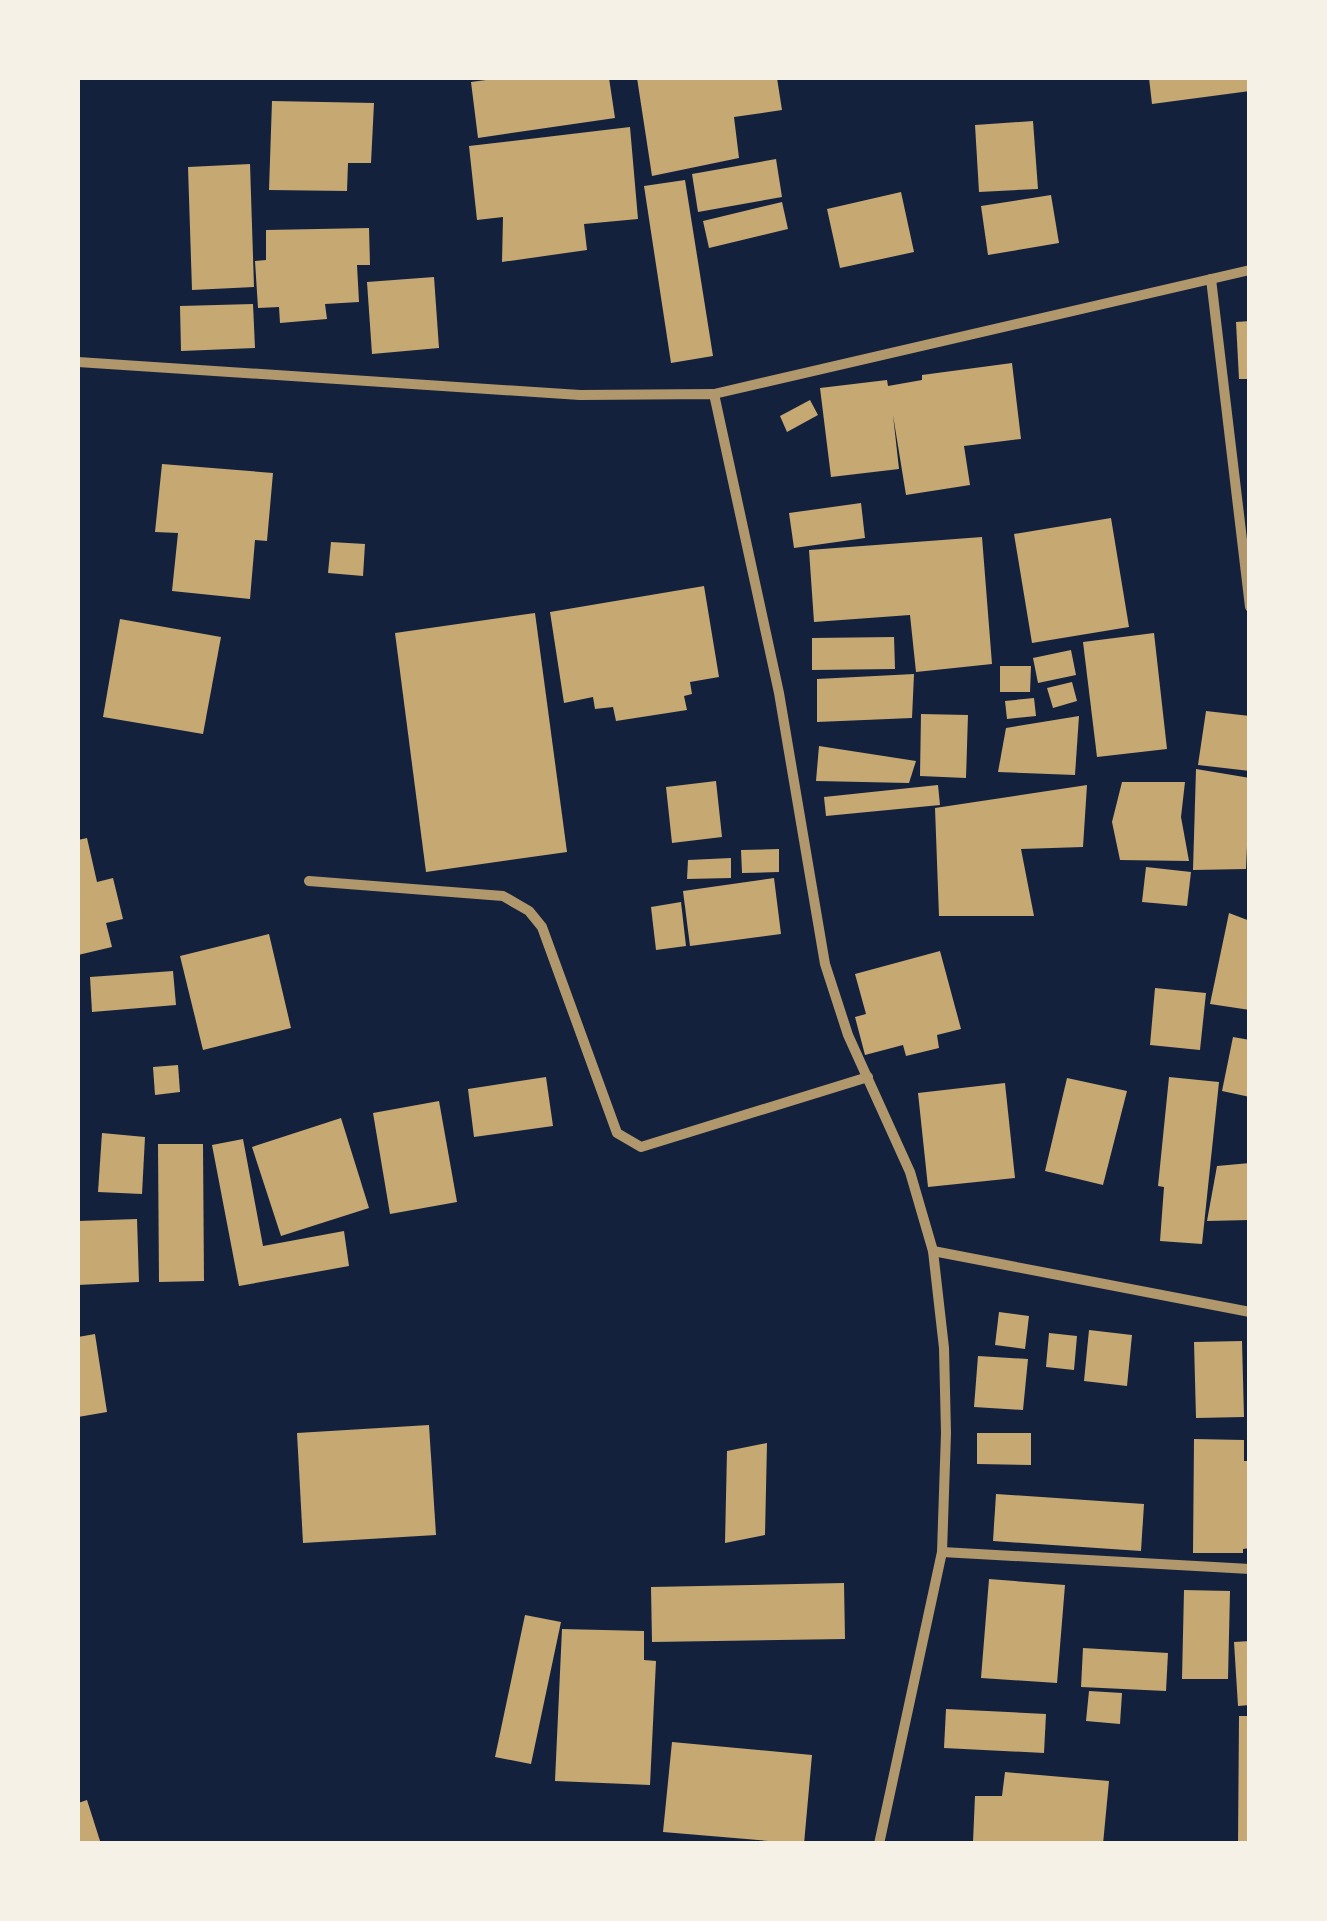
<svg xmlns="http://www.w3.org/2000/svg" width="1327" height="1921" font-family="'Noto Serif',serif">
<rect width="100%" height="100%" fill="#14213d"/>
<g fill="#c6a872">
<polygon points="501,78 609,78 615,118 478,138 471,82"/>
<polygon points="637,78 777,78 782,110 734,117 739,158 652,176"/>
<polygon points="1149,78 1250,78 1250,91 1152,104"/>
<polygon points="272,101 374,103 371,163 348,163 347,191 269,190"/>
<polygon points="1033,121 1038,189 979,192 975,125"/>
<polygon points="630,127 638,219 584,224 587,250 502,262 503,217 477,220 469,146"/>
<polygon points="776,159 782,197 698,212 692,174"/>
<polygon points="250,164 254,287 192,290 188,167"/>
<polygon points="685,180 713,356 671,363 644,186"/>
<polygon points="901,192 914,252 840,268 827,209"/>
<polygon points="1051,195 1059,243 988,255 981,206"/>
<polygon points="782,202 788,229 709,248 703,221"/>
<polygon points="369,228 370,265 357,265 359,302 325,304 327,319 280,323 279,307 258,308 255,261 266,260 266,230"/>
<polygon points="434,277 439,348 372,354 367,282"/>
<polygon points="253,304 255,348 181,351 180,306"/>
<polygon points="1250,321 1250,379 1239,379 1236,322"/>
<polygon points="1012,363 1021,439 964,446 970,485 906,495 893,415 899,469 831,477 820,388 887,380 888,386 922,380 922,375"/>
<polygon points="810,400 818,415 787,432 780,416"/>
<polygon points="162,464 273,473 267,541 255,540 250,599 172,591 178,533 155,532"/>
<polygon points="861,503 865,538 794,548 789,513"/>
<polygon points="1111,518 1129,627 1032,643 1014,534"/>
<polygon points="982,537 992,664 916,672 910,615 814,622 809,550"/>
<polygon points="331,542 365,544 363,576 328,573"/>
<polygon points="704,586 719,677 690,682 692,694 684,696 687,710 616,721 613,707 595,709 593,697 564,703 550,612"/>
<polygon points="535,613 567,852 426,872 395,633"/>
<polygon points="120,619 221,637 203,734 103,717"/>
<polygon points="1154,633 1167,749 1097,757 1083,642"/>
<polygon points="894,637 895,669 812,670 812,638"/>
<polygon points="1071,650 1076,675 1038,683 1033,658"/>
<polygon points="1000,666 1031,666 1030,692 1000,692"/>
<polygon points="914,674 912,718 817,722 817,679"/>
<polygon points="1072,682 1077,701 1053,708 1047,688"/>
<polygon points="1034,698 1036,716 1007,719 1005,701"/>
<polygon points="1206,711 1250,716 1250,771 1198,765"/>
<polygon points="921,714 968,715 966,778 920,776"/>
<polygon points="1079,716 1075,775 998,772 1006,728"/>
<polygon points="819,746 916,761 909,783 816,781"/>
<polygon points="1196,769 1250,778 1246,869 1193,870"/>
<polygon points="716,781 722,837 672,843 666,787"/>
<polygon points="1122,782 1185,782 1181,817 1189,861 1120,860 1112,822"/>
<polygon points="938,785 940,805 826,816 824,797"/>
<polygon points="1087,785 1083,847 1021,849 1034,916 939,916 935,808"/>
<polygon points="87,838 97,882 113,878 123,919 106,923 112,947 78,955 78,840"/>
<polygon points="779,849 779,872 742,873 741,850"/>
<polygon points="731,858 731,878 687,879 688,860"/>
<polygon points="1146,867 1191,872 1187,906 1142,902"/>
<polygon points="774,878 781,934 690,946 683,891"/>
<polygon points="681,902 686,946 656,950 651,907"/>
<polygon points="1229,913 1250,921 1250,1010 1210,1004"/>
<polygon points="269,934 291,1028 203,1050 180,956"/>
<polygon points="940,951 961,1029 937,1035 939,1048 906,1056 903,1045 865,1055 855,1017 866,1014 855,974"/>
<polygon points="173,971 176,1005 92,1012 90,977"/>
<polygon points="1155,988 1206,993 1200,1050 1150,1045"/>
<polygon points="1233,1037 1250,1040 1250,1097 1222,1091"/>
<polygon points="178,1065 180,1092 155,1095 153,1067"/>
<polygon points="546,1077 553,1126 474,1137 468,1089"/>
<polygon points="1169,1077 1219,1082 1202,1244 1160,1241 1164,1187 1158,1186"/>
<polygon points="1067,1078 1127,1091 1103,1185 1045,1171"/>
<polygon points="1005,1083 1015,1178 928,1187 918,1093"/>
<polygon points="439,1101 457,1202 390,1214 373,1113"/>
<polygon points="341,1118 369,1208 281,1236 252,1147"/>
<polygon points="102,1133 145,1137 142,1194 98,1192"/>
<polygon points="243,1139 263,1246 344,1231 349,1266 239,1286 212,1145"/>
<polygon points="158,1144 203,1144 204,1281 159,1282"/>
<polygon points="1250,1163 1250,1220 1207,1221 1217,1166"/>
<polygon points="137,1219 139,1282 78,1285 78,1221"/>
<polygon points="999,1312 1029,1316 1025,1349 995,1345"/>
<polygon points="1089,1330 1132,1335 1127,1386 1084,1381"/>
<polygon points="1049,1333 1077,1336 1074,1370 1046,1367"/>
<polygon points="95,1334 107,1412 78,1417 78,1337"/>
<polygon points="1242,1341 1244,1417 1196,1418 1194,1342"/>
<polygon points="978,1356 1028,1359 1023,1410 974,1407"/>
<polygon points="429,1425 436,1535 303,1543 297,1433"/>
<polygon points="977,1433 1031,1433 1031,1465 977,1464"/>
<polygon points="1194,1439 1244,1440 1244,1461 1250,1461 1250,1548 1243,1549 1243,1553 1193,1553"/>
<polygon points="767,1443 765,1535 725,1543 727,1451"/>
<polygon points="996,1494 1144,1504 1141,1551 993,1541"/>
<polygon points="989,1579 1065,1585 1057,1683 981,1678"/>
<polygon points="844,1583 845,1639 652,1642 651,1587"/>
<polygon points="1184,1590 1230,1591 1228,1679 1182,1679"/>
<polygon points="525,1615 561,1622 531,1764 495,1757"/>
<polygon points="562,1629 644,1631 644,1660 656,1661 650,1785 555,1781"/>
<polygon points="1250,1641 1250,1705 1238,1706 1234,1642"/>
<polygon points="1083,1648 1168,1653 1166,1691 1081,1687"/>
<polygon points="1089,1691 1122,1693 1120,1724 1086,1721"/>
<polygon points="946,1709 1046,1714 1044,1753 944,1748"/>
<polygon points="1239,1716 1250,1716 1250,1844 1238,1844"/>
<polygon points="672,1742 812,1755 804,1844 663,1832"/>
<polygon points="1005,1772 1109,1781 1103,1844 973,1842 975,1796 1002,1796"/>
<polygon points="87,1800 101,1844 78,1844 78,1803"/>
</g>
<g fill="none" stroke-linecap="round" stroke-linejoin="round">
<g stroke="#b1986c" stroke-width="10">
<polyline points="1211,279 1250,607"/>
<polyline points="78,362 580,395 714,394 779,693 825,964 848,1035 910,1172 933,1251 944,1348 946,1433 942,1552 879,1844"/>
<polyline points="714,394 1250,270"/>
<polyline points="309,881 503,896 529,911 542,927 617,1133 641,1147 868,1077"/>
<polyline points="933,1251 1250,1312"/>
<polyline points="942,1552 1250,1569"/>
</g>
</g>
<rect width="1327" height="1921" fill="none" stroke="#f6f1e7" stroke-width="160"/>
</svg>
